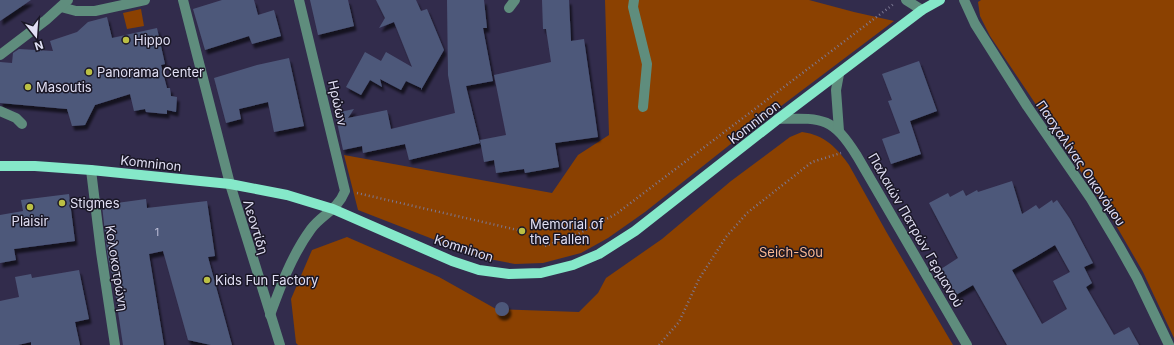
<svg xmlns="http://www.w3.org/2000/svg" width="1174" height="345" font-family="Inter,sans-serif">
<defs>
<filter id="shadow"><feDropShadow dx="2.5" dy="4.5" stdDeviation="1" flood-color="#0009"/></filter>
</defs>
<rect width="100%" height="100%" fill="#322c4c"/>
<g fill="#8b4101">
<polygon points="605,0 809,0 854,12 894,21 732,143 645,212 608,238 581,253 543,263 515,264 479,257 358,210 344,155 552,193 578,155 609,135"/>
<polygon points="981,0 1174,0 1174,338 1143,272 1110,215 990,36 980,16 978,2"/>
<polygon points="141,9 144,26 127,29 123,13"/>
<path d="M802,132C825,135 837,148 849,165L887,233L953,345H298L296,343L291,299L312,250L347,237L439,277L496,309L579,312L598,293L606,278L662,239L731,181L790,137Z"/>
</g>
<g fill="#4e587a" fill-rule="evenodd" filter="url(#shadow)">
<polygon points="0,0 31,0 0,21"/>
<polygon points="222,0 254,0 258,15 274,10 281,36 252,44 249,36 205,50 193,9"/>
<polygon points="310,0 348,0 354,26 318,35"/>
<polygon points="376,0 416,0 421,11 427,9 444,50 421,90 421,88 406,81 401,90 380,79 382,87 370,80 361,95 346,87 365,52 381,61 386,52 412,67 394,22 379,28 385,18"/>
<polygon points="447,0 484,0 487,28 483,28 493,81 466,86 480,143 409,160 405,144 363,153 362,146 343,150 335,113 354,109 348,118 387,110 391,129 455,113 448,75"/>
<polygon points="542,0 569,0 571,41 584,39 598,137 555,143 559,167 525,173 524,169 496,173 494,160 484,162 480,140 506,135 494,75 551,62 546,29 543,29"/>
<polygon points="107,17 112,38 157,28 165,64 161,65 167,88 170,88 171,96 177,97 176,112 167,110 167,114 146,112 145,109 134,111 130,94 95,105 85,125 72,126 67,109 0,103 0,62 12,63 13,53 19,49 53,51 50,41 77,32 88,22"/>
<polygon points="289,58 304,126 274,132 268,102 239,109 241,119 226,123 214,78 257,65"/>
<polygon points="919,61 937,111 910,121 921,154 891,164 882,139 900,133 888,101 892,100 882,74"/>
<path d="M1012,181L1022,214L1036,205L1039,209L1052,200L1053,203L1057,200L1070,219L1093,263L1084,267L1092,283L1086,287L1114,335L1129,327L1139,345H1007L973,285L956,295L941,269L958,258L929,203L948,193L950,197L963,190L966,196L977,190L978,192ZM1055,245L1070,272L1053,281L1067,309L1042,324L1012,270L1035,257Z"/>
<polygon points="69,194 75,241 14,249 16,260 0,263 0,215 23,211 21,200"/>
<polygon points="146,199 147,208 207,201 215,256 208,257 232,345 211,345 188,340 163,251 149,254 164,345 123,345 112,272 111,273 107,251 102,205"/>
<polygon points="79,270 89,319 75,322 80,345 31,345 31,342 18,345 0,345 0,301 19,297 15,277 31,274 32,278"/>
<circle cx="502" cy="309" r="7"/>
</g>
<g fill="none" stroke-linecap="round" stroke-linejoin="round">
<g stroke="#7d7994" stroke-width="2.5" stroke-dasharray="1 3" stroke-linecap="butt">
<polyline points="357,193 522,231"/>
<polyline points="545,246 578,234 616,214 895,3"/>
<polyline points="659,345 679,322 699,279 726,237 747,213 812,162 841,153"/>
</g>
<g stroke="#5f8d7d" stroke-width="10">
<polyline points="183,0 230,184 280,345"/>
<polyline points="634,0 633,7 647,64 643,107"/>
<polyline points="906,0 922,10"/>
<polyline points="964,0 975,24 1027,106 1091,199 1119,246 1137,278 1169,345"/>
<polyline points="61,7 76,11 95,11 145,0"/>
<polyline points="509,8 515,0"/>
<polyline points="0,55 46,20 68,0"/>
<polyline points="0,111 16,118 22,124"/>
<path d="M778,119C822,118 832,116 857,156L967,345"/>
<polyline points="839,131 836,90 839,74"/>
<polyline points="91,170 101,252 115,345"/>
<path d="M270,315C281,285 292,255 311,229C322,214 337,211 345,191L299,0"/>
</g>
<polyline stroke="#85e8c9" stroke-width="10" points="0,166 35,166 91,170 230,184 287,195 333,209 452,261 479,270 509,274 541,273 573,265 599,254 635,231 778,119 922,10 940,0"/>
</g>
<g fill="#bbc044" stroke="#1a1726" stroke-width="1.5">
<circle cx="126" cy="40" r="4"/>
<circle cx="89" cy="72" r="4"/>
<circle cx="28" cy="87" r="4"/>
<circle cx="62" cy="203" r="4"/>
<circle cx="30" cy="207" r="4"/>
<circle cx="522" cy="231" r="4"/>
<circle cx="207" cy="280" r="4"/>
</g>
<g text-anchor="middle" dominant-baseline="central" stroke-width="3" stroke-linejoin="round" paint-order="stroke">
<g font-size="11" fill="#bcbdd6">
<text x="157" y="232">1</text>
</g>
<g font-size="13" fill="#e1dff4" stroke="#1a1726" text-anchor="start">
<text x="134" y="40">Hippo</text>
<text x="97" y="72">Panorama Center</text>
<text x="36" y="87">Masoutis</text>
<text x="70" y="203">Stigmes</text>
<text x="30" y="221" text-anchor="middle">Plaisir</text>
<text x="530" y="224">Memorial of<tspan x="530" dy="15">the Fallen</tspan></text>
<text x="215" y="280">Kids Fun Factory</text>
</g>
<g font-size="13" fill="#e1dff4" stroke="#1a1726">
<text transform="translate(338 103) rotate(77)">Ηρώων</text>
<text transform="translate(754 122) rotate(-38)">Komninon</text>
<text transform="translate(151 163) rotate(6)">Komninon</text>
<text transform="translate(1081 163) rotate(56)">Πασχαλίνας Οικονόμου</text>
<text transform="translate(256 227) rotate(73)">Λεοντίδη</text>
<text transform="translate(916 230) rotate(60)">Παλαιών Πατρών Γερμανού</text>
<text transform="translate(464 248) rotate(18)">Komninon</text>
<text transform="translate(117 268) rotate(81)">Κολοκοτρώνη</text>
</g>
<g font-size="13" fill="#fbb993" stroke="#1a1726">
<text x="791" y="252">Seich-Sou</text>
</g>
</g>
<g transform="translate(36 36) rotate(163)" stroke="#1a1726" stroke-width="3" paint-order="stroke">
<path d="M0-3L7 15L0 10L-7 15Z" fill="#e1dff4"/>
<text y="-6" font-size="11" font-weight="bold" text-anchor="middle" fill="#e1dff4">N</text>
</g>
</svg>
